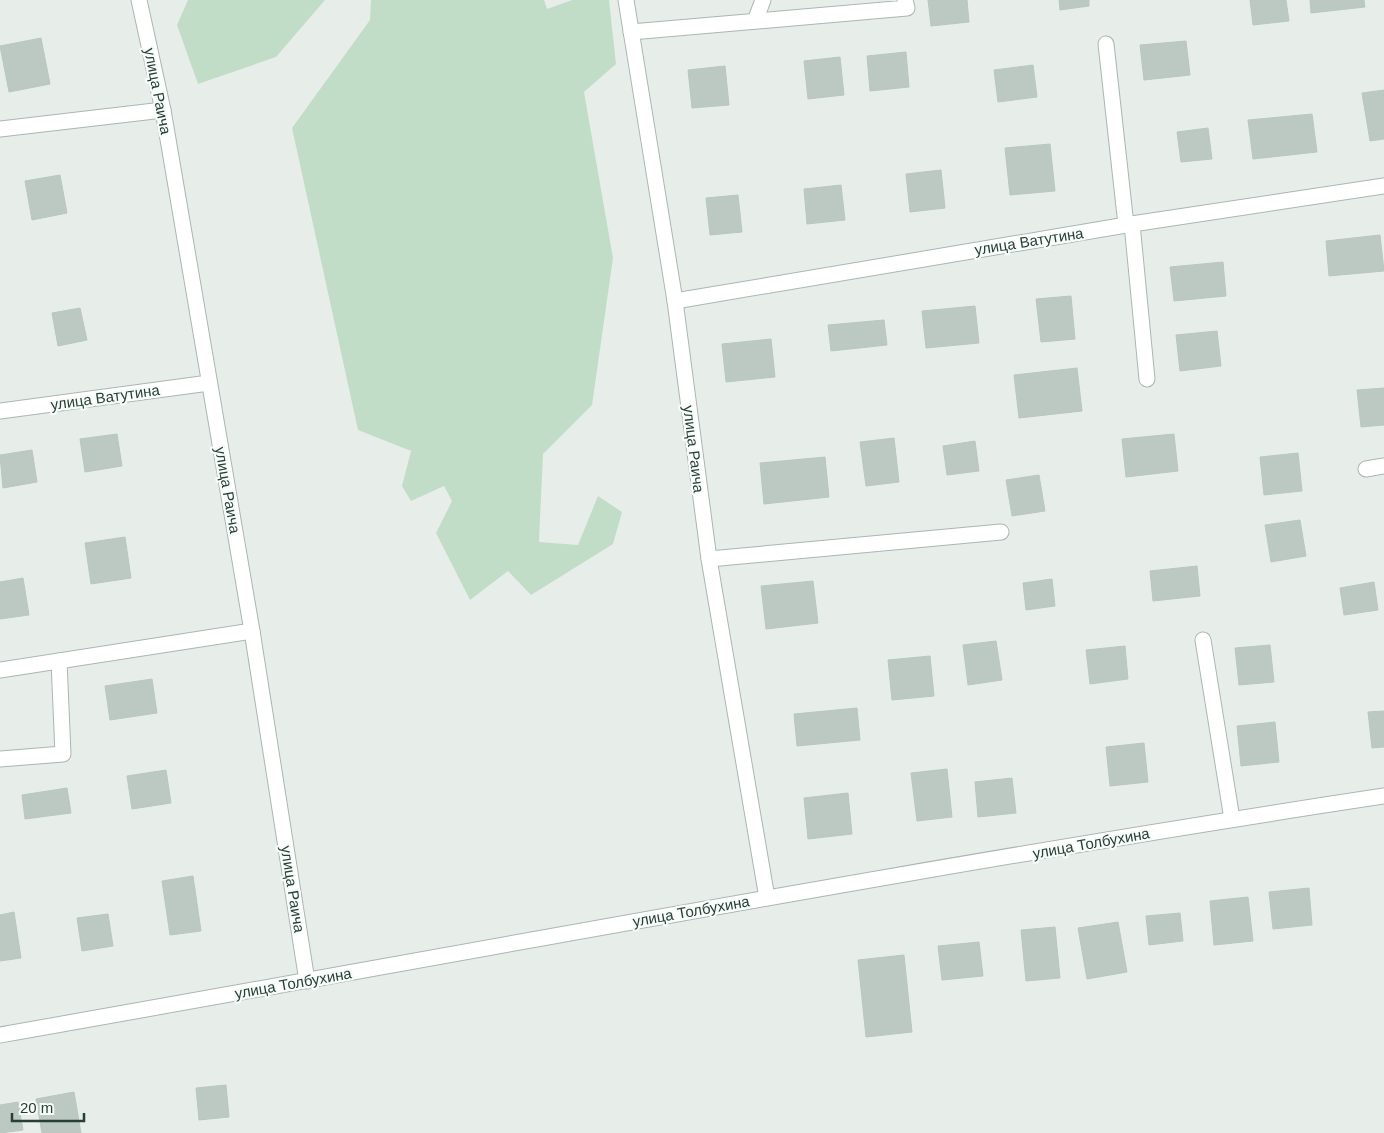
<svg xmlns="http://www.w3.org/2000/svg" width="1384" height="1133" font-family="Helvetica,sans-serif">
<rect width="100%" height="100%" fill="#e7eeea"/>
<g fill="#c2ddc7">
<polygon points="188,0 325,0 276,57 198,84 177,25"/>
<polygon points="371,0 544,0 547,9 572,0 609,0 616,64 584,92 613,258 592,405 543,454 539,542 578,545 598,496 622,512 613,544 531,595 508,571 470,600 436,533 452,501 444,486 411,501 402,486 411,451 358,430 292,128 370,20"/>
</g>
<g fill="#bcc9c3" stroke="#b9c7c1">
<polygon points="928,0 967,0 969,22 931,26"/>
<polygon points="1059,0 1089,0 1089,6 1060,10"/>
<polygon points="1250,0 1286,0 1289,21 1253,25"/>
<polygon points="1310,0 1364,0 1365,7 1311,13"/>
<polygon points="41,38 50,84 9,92 0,46"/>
<polygon points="1186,41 1190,75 1144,80 1140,45"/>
<polygon points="906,52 909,87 870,91 867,56"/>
<polygon points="840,57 844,95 808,99 804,61"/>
<polygon points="1033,65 1037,97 998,102 994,70"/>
<polygon points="725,66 729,105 692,108 688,70"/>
<polygon points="1384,90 1384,139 1370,141 1362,93"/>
<polygon points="1312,114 1317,152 1253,159 1248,120"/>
<polygon points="1208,128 1212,159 1181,162 1177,132"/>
<polygon points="1050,144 1055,191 1010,195 1005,148"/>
<polygon points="941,170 945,208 910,212 906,174"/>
<polygon points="60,175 67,213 32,220 25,181"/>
<polygon points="841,185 845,220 807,224 804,189"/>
<polygon points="738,195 742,232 710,235 706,198"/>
<polygon points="1380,235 1384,271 1329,276 1326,241"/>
<polygon points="1223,262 1226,296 1174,301 1170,267"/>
<polygon points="1071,296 1075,339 1041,342 1036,299"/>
<polygon points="975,306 979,343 926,348 922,311"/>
<polygon points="80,308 87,340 58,346 52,313"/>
<polygon points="884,320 887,345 831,351 828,325"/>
<polygon points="1217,331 1221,366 1180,371 1176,335"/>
<polygon points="771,339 775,377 726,382 722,344"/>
<polygon points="1077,368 1082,411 1019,418 1014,375"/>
<polygon points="1384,388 1384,425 1361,427 1357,390"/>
<polygon points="117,434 122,466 85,472 80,439"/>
<polygon points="1174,434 1178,471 1126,477 1122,439"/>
<polygon points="894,438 899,482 866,486 860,442"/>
<polygon points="975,441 979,471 947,475 943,446"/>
<polygon points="32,450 37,482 3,488 0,455"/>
<polygon points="1298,453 1302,491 1264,495 1260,457"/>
<polygon points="825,457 829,497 764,504 760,463"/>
<polygon points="1039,475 1045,511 1012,516 1006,480"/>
<polygon points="1300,520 1306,556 1271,562 1265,525"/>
<polygon points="125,537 131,578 91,584 85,543"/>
<polygon points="1197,566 1200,596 1153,601 1150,571"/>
<polygon points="23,578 29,615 0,619 0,582"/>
<polygon points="1052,579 1055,606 1026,610 1023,583"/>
<polygon points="813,581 818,623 766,629 761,586"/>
<polygon points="1374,582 1378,610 1344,615 1340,588"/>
<polygon points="996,641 1002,680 968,685 963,645"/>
<polygon points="1270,645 1274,682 1239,685 1235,648"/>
<polygon points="1125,646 1128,679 1090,684 1086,650"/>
<polygon points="930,656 934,696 892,700 888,660"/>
<polygon points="152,679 157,713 110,720 105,686"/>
<polygon points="857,708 860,740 797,746 794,714"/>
<polygon points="1384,711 1384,747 1372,748 1368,712"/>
<polygon points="1275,722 1279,762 1241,766 1237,726"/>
<polygon points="1144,743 1148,782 1110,786 1106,747"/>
<polygon points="947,769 952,817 917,821 911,773"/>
<polygon points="166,770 171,803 132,809 127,776"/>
<polygon points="1012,778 1016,813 978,817 975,782"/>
<polygon points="67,788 71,813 25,819 22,795"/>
<polygon points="848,793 852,834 808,839 804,798"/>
<polygon points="193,876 201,931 170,935 162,881"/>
<polygon points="1309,888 1312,925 1273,929 1269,892"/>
<polygon points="1248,897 1253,941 1214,945 1210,901"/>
<polygon points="14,912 21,958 0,961 0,915"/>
<polygon points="1180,913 1183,941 1149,945 1146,916"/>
<polygon points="108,914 113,946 82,951 77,918"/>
<polygon points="1118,922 1127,972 1087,979 1078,928"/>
<polygon points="1055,927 1060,978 1026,981 1021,930"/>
<polygon points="979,942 983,976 942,980 938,946"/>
<polygon points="904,955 912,1032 866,1037 858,960"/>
<polygon points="226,1085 229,1117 199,1120 196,1088"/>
<polygon points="74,1092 81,1133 42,1133 36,1099"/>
<polygon points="18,1102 23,1130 0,1133 0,1105"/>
</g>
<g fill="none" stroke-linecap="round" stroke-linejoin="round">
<g stroke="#aab6b1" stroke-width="17">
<g id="minor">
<polyline points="139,0 163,110 252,631 307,981"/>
<polyline points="626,0 675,301 709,559 767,898"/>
<polyline points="755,21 763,0"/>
<polyline points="631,32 907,8 905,0"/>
<polyline points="1106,44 1126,225"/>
<polyline points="0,129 163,110"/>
<polyline points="1132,224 1147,379"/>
<polyline points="675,301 1132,224 1384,186"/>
<polyline points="0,411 209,383"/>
<polyline points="1366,469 1384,466"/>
<polyline points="709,559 1001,532"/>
<polyline points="1203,640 1232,819"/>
<polyline points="0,670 252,631"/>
<polyline points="0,759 63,754 59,661"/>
<path d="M0,1035C461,954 921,866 1384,796"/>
</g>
</g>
<use href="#minor" stroke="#fff" stroke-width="15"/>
</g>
<g text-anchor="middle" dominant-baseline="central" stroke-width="4.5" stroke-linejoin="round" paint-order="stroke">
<g font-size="15" fill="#273f37" stroke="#f7fbf9">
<text transform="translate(158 91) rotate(79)">улица Раича</text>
<text transform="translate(1029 241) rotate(-9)">улица Ватутина</text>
<text transform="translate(105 397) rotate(-8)">улица Ватутина</text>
<text transform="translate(694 449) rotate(83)">улица Раича</text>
<text transform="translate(228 490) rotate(80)">улица Раича</text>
<text transform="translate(1091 843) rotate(-10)">улица Толбухина</text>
<text transform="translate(293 889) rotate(81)">улица Раича</text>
<text transform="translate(691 911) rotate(-10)">улица Толбухина</text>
<text transform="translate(293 983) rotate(-10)">улица Толбухина</text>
</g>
</g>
<path d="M12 1113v8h72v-8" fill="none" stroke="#273f37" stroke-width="2.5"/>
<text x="20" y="1113" font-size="15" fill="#273f37" stroke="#f7fbf9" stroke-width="4" paint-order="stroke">20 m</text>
</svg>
